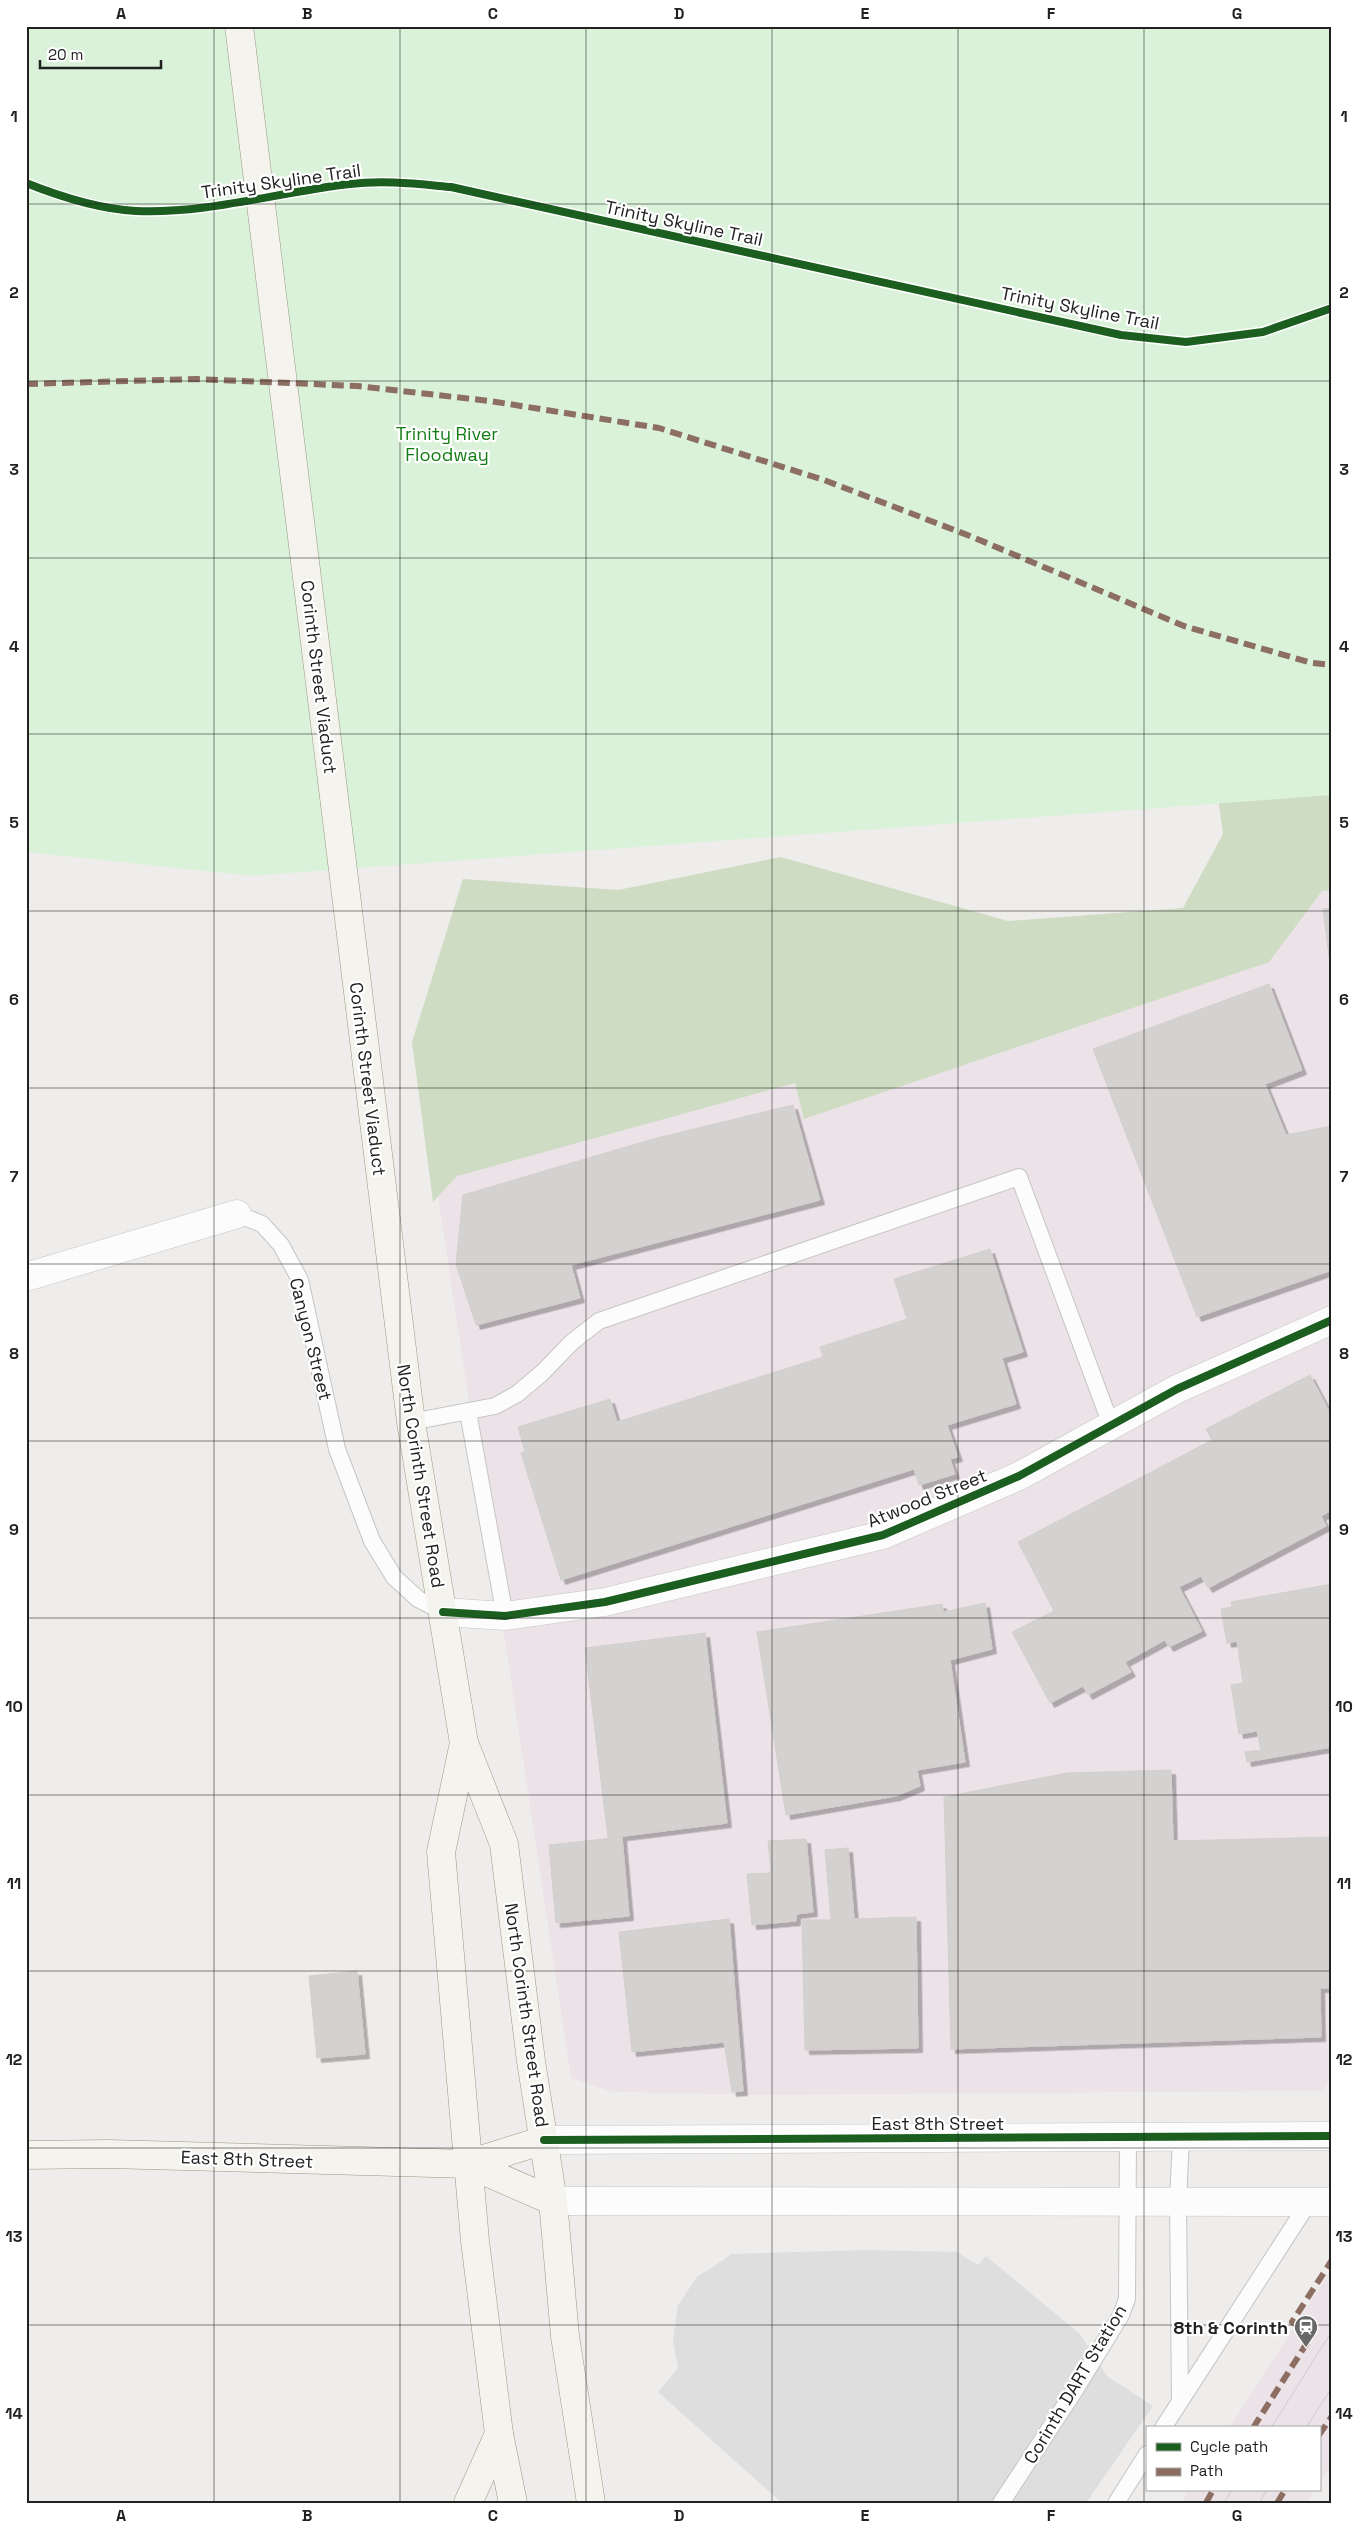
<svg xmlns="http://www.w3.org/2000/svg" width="1358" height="2529" font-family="'Space Grotesk',sans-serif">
<defs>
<filter id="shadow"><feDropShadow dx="4.5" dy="4.5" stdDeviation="0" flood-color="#0004"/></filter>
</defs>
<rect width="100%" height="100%" fill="#efedeb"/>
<g fill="#ece3e9">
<polygon points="1332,842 1332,2076 1322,2091 752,2095 613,2092 571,2078 431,1150 1260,945"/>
<polygon points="1332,2268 1332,2464 1319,2484 1319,2428 1229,2428"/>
<polygon points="1189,2490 1315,2490 1307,2503 1181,2503"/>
</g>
<polygon fill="#cddcc2" points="1332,699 1332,890 1322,891 1269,962 804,1119 795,1083 457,1176 433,1202 412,1042 463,879 618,890 781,857 1008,921 1183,908 1223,834 1209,734"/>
<polygon fill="#daf2d9" points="26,26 1332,26 1332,795 252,876 26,852"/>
<polygon fill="#dfdede" points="868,2250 957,2252 978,2265 986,2256 1080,2334 1107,2376 1153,2406 1086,2503 782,2503 658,2392 678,2368 673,2341 678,2305 697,2277 732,2254"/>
<g fill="#d4d2d0" stroke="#d2cfcc" filter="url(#shadow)">
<polygon points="1332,908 1332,979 1323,909"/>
<polygon points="1269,984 1302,1070 1265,1084 1286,1135 1332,1126 1332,1270 1197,1317 1093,1049"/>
<polygon points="793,1105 820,1200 571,1265 580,1298 476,1325 456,1264 463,1195 653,1139"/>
<polygon points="990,1249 1023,1352 1002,1358 1016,1404 947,1425 958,1457 950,1459 955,1474 919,1485 914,1469 561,1580 521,1453 525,1452 518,1427 610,1399 617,1422 823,1357 820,1347 907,1319 894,1279"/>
<polygon points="1310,1375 1332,1417 1332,1510 1321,1516 1326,1526 1208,1588 1201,1576 1179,1587 1202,1631 1169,1647 1165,1640 1125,1662 1131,1672 1088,1695 1083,1686 1050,1703 1012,1632 1054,1611 1018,1542 1212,1440 1206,1429"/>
<polygon points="1332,1584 1332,1747 1247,1762 1245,1752 1261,1750 1257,1731 1239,1734 1231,1685 1243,1683 1237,1641 1227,1643 1221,1609 1232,1607 1231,1602"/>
<polygon points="985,1603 992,1649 950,1660 965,1762 917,1770 920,1786 896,1796 786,1815 757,1632 942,1604 943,1612"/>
<polygon points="705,1633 727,1823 608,1838 585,1648"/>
<polygon points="1171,1770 1173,1841 1332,1837 1332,1988 1320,1988 1321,2037 951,2049 944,1797 1067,1773"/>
<polygon points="622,1837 629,1916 556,1923 549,1845"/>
<polygon points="806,1839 813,1912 796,1914 796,1921 752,1925 747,1874 771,1873 768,1841"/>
<polygon points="848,1848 854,1919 916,1917 918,2048 805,2050 802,1920 831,1920 825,1850"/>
<polygon points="729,1919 743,2091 732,2092 724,2042 632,2052 619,1932"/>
<polygon points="357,1971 365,2054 317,2058 309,1976"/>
</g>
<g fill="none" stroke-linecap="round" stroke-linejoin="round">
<g stroke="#c6c5c4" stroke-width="18">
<g id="service">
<polyline points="237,1214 262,1224 281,1245 300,1280 337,1449 372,1541 394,1577 418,1599 443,1612"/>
<polyline points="468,1412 505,1616"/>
<polyline points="411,1422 495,1406 517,1394 542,1373 572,1342 599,1321 1019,1177 1111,1425"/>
<polyline points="1180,2401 1178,2201 1181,2137"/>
<polyline points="1163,2428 1309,2202"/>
<polyline points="1001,2503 1075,2390 1121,2315 1127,2299 1128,2137"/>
<polyline points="1116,2503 1147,2454"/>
</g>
</g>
<g stroke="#c6c5c4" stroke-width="29">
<g id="minor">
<polyline points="26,1277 237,1214"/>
<polyline points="443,1612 505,1616 605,1602 883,1535 1019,1476 1177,1389 1332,1320"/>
</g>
</g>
<g stroke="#c6c5c4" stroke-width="29">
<g id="tertiary">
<polyline points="544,2140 1332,2136"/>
<polyline points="553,2201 1332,2202"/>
</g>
</g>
<g stroke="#999883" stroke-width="29">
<g id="secondary">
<polyline points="239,26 411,1422 464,1743 504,1844 531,2061 553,2201 565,2336 591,2503"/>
<polyline points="464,1743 441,1852 475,2241 499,2434 513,2503"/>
<polyline points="26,2155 109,2154 468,2164 544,2140"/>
<polyline points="468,2164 553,2201"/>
<polyline points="468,2503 499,2434"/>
</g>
</g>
<use href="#service" stroke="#fdfcfc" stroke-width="16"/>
<use href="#minor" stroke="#fdfcfc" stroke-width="28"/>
<use href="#tertiary" stroke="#fdfcfc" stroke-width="28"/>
<use href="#secondary" stroke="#f4f3ed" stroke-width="28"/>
<g stroke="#cbcbcb" stroke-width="1">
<polyline points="1271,2428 1332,2331"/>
<polyline points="1306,2428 1332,2387"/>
<polyline points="1224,2503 1232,2490"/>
<polyline points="1259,2503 1267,2490"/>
</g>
<g stroke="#8d6e63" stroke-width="6" stroke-dasharray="12 6" stroke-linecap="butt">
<polyline points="26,384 197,379 357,386 490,401 659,428 824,480 970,536 1184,626 1312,663 1332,665"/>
<polyline points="1253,2428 1312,2335 1292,2322 1332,2260"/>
<polyline points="1319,2435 1332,2416"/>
<polyline points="1206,2503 1213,2490"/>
<polyline points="1277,2503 1285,2490"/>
</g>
<g stroke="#fff" stroke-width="11">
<g id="cycleway">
<path d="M26,183C61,197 98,209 136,211C208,214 278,192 350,184C384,180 417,184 451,187L1121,335L1186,342L1263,332L1332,308"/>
<polyline points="443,1612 505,1616 605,1602 883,1535 1019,1476 1177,1389 1332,1320"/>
<polyline points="544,2140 1332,2136"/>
</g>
</g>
<use href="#cycleway" stroke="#1b5e20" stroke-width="8"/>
</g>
<path fill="none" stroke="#212121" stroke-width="1" stroke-opacity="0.55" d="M214,26V2503M400,26V2503M586,26V2503M772,26V2503M958,26V2503M1144,26V2503M26,204H1332M26,381H1332M26,558H1332M26,734H1332M26,911H1332M26,1088H1332M26,1264H1332M26,1441H1332M26,1618H1332M26,1795H1332M26,1971H1332M26,2148H1332M26,2325H1332"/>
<defs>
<g id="station-pin" transform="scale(1.25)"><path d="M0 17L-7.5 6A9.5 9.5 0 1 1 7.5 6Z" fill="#696868" stroke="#fff"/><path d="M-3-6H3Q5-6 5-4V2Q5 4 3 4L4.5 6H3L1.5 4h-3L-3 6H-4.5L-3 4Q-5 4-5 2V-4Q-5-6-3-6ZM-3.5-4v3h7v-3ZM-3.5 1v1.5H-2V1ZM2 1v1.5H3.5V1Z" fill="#fff"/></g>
</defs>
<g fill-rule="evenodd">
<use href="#station-pin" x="1306" y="2327"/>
</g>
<g text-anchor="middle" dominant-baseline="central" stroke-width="4.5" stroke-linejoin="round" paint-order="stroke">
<g font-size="18" fill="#212121" stroke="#fff">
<text transform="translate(281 181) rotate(-8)">Trinity Skyline Trail</text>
<text transform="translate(684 223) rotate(12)">Trinity Skyline Trail</text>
<text transform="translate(1080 308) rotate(11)">Trinity Skyline Trail</text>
<text transform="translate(319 677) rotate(83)">Corinth Street Viaduct</text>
<text transform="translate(368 1079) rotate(83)">Corinth Street Viaduct</text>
<text transform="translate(311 1339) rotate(76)">Canyon Street</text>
<text transform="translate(421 1476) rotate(81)">North Corinth Street Road</text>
<text transform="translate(927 1498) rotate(-22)">Atwood Street</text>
<text transform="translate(527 2015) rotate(82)">North Corinth Street Road</text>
<text x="938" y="2123">East 8th Street</text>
<text transform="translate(247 2159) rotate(2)">East 8th Street</text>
<text transform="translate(1075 2384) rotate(-59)">Corinth DART Station</text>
</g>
<g font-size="18" fill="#127d13" stroke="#fff">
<text x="447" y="433">Trinity River<tspan x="447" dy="21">Floodway</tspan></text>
</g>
<g font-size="18" font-weight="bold" fill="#212121" stroke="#fff" text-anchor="end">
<text x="1288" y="2327">8th &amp; Corinth</text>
</g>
</g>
<rect width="1358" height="2529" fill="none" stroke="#ffffff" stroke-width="55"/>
<rect x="1146" y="2426" width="175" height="65" fill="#ffffff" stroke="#a6a6a6"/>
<rect x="1156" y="2443" width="25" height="8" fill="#1b5e20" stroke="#a6a6a6"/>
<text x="1190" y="2452" font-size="15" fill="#212121">Cycle path</text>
<rect x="1156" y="2468" width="25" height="8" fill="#8d6e63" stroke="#a6a6a6"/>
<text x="1190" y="2476" font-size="15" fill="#212121">Path</text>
<path d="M40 60v8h121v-8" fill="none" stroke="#212121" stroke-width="2.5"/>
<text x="48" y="60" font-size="15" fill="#212121" stroke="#ffffff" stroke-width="4" paint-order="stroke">20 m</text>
<rect x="28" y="28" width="1302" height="2474" fill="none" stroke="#212121" stroke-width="2"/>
<g font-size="16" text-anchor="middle" font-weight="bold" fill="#212121">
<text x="121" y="19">A</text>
<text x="307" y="19">B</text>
<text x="493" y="19">C</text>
<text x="679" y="19">D</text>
<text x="865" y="19">E</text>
<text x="1051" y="19">F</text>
<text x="1237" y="19">G</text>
<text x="14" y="122">1</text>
<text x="1344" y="122">1</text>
<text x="14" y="298">2</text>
<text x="1344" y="298">2</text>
<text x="14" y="475">3</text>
<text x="1344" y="475">3</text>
<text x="14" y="652">4</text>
<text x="1344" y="652">4</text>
<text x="14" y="828">5</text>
<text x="1344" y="828">5</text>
<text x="14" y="1005">6</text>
<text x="1344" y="1005">6</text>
<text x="14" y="1182">7</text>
<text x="1344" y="1182">7</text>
<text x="14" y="1359">8</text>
<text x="1344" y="1359">8</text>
<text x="14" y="1535">9</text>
<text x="1344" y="1535">9</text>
<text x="14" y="1712">10</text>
<text x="1344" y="1712">10</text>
<text x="14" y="1889">11</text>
<text x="1344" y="1889">11</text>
<text x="14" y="2065">12</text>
<text x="1344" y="2065">12</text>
<text x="14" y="2242">13</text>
<text x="1344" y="2242">13</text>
<text x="14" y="2419">14</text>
<text x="1344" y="2419">14</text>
<text x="121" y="2521">A</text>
<text x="307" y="2521">B</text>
<text x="493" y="2521">C</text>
<text x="679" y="2521">D</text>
<text x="865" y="2521">E</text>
<text x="1051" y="2521">F</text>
<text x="1237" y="2521">G</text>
</g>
</svg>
